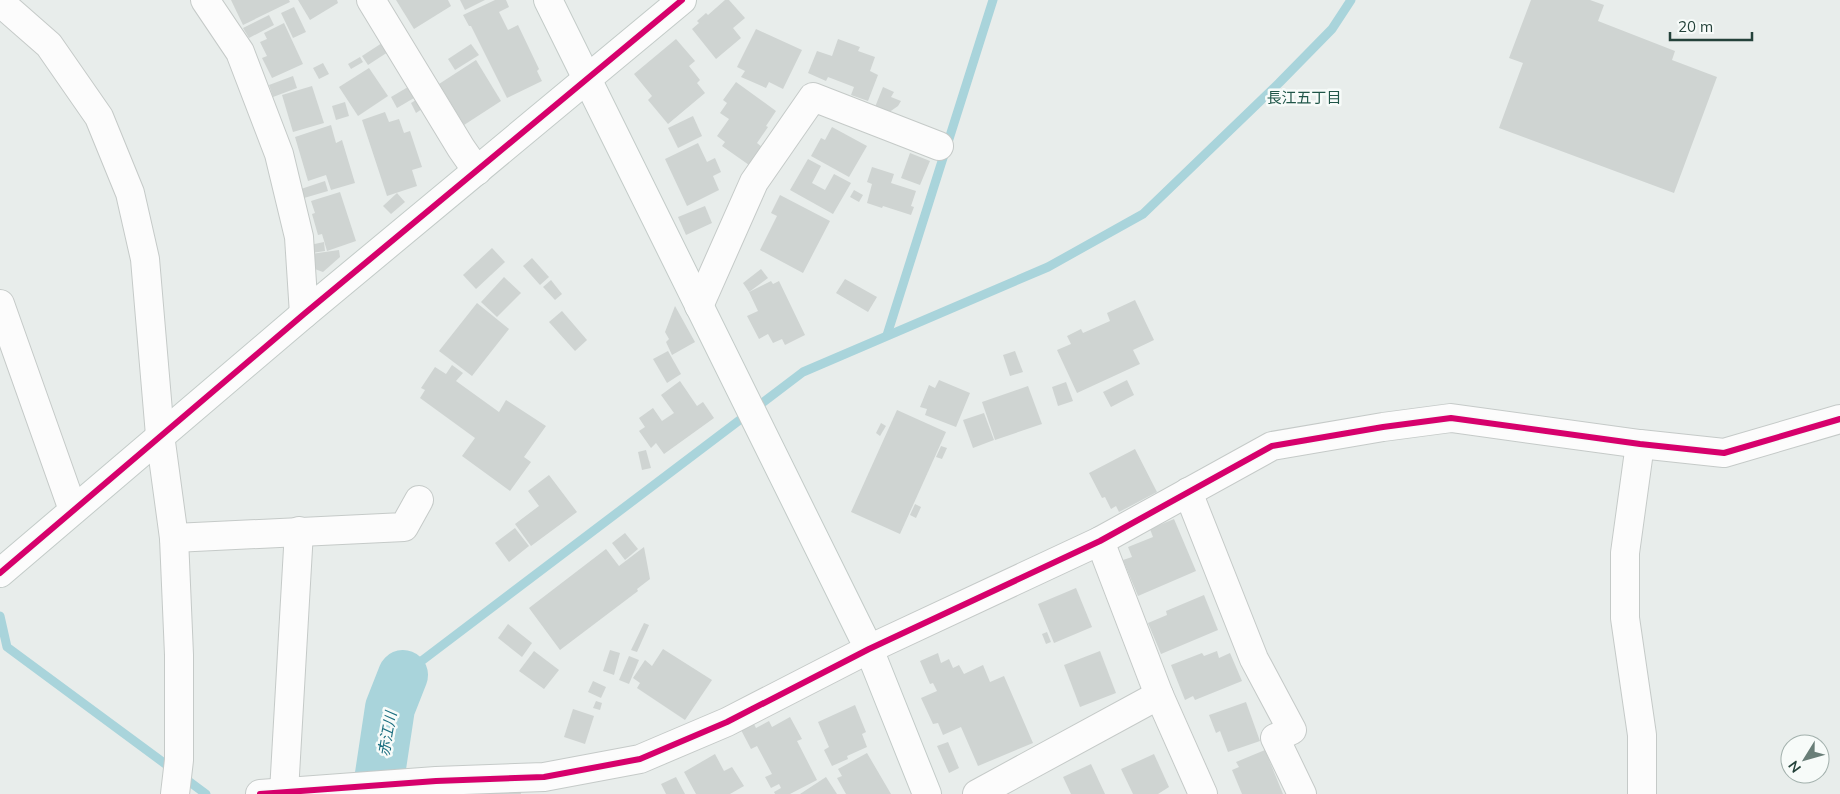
<svg xmlns="http://www.w3.org/2000/svg" width="1840" height="794" font-family="Mulish,'Noto Sans JP',sans-serif">
<rect width="100%" height="100%" fill="#e8edeb"/>
<g fill="none" stroke-linecap="round" stroke-linejoin="round">
<g stroke="#a9d4db" stroke-width="9">
<polyline points="887,335 993,0"/>
<polyline points="0,616 7,647 206,794"/>
<polyline points="403,675 803,372 1048,267 1143,214 1279,83 1332,29 1351,0"/>
</g>
<polyline stroke="#a9d4db" stroke-width="50" points="377,794 390,708 403,675"/>
</g>
<g fill="#cfd4d2">
<polygon points="231,0 289,0 290,2 243,25"/>
<polygon points="298,0 337,0 338,3 310,20"/>
<polygon points="396,0 448,0 451,6 414,29"/>
<polygon points="460,0 485,0 465,10"/>
<polygon points="495,0 506,0 509,7 499,12 508,30 518,25 539,69 537,71 542,81 507,98 471,26 469,26 463,15"/>
<polygon points="725,0 729,0 745,18 733,28 741,38 716,59 692,29 699,23 697,21 706,13 708,15"/>
<polygon points="1531,0 1590,0 1604,5 1598,21 1675,51 1672,60 1717,77 1674,193 1499,128 1523,63 1509,58"/>
<polygon points="294,7 306,32 293,38 281,13"/>
<polygon points="269,15 274,25 249,38 243,28"/>
<polygon points="284,23 303,64 272,78 262,58 267,56 260,42 267,39 264,33"/>
<polygon points="756,29 802,50 783,89 769,82 766,88 741,77 745,71 737,67"/>
<polygon points="676,39 695,61 689,66 700,80 697,83 705,93 668,124 648,100 652,96 634,74"/>
<polygon points="838,39 860,47 858,51 875,57 870,71 878,75 868,101 851,95 854,87 828,77 826,81 808,73 817,51 832,56"/>
<polygon points="382,43 388,52 368,65 362,56"/>
<polygon points="471,44 479,55 455,70 448,59"/>
<polygon points="360,57 363,62 351,69 348,64"/>
<polygon points="476,60 501,101 464,125 439,84"/>
<polygon points="323,63 329,74 319,79 313,68"/>
<polygon points="369,68 388,96 358,116 339,87"/>
<polygon points="293,76 297,88 273,97 269,85"/>
<polygon points="736,82 776,111 766,126 768,127 757,143 762,147 749,165 722,146 725,142 717,136 729,119 720,113 727,103 723,100"/>
<polygon points="312,86 324,123 293,132 282,95"/>
<polygon points="408,87 414,98 397,108 391,97"/>
<polygon points="883,87 894,92 891,97 901,101 898,106 888,113 875,107"/>
<polygon points="416,100 422,109 416,113 411,103"/>
<polygon points="345,102 349,116 336,120 332,106"/>
<polygon points="385,112 389,122 399,119 404,133 410,131 422,167 412,170 417,186 387,196 362,120"/>
<polygon points="693,116 702,136 678,148 668,128"/>
<polygon points="331,125 336,143 342,140 355,183 331,190 326,175 308,181 295,137"/>
<polygon points="832,127 867,146 849,177 811,156 821,138 825,140"/>
<polygon points="698,143 707,162 715,158 721,172 713,176 719,190 687,206 665,159"/>
<polygon points="910,153 930,161 920,185 901,178"/>
<polygon points="808,159 821,166 812,183 825,190 834,174 851,183 833,214 790,190"/>
<polygon points="872,167 894,174 891,183 916,191 911,206 914,207 911,215 883,206 882,208 867,203 872,184 867,182"/>
<polygon points="325,181 328,191 304,198 301,189"/>
<polygon points="854,190 863,195 859,202 850,197"/>
<polygon points="340,192 356,241 327,251 322,234 318,235 312,214 315,213 311,201"/>
<polygon points="397,193 405,202 391,214 383,206"/>
<polygon points="780,195 830,221 803,273 760,250 777,216 771,213"/>
<polygon points="705,206 712,223 686,235 678,217"/>
<polygon points="324,242 325,251 312,253 310,245"/>
<polygon points="492,248 505,262 476,289 463,275"/>
<polygon points="339,250 340,257 323,272 312,268 311,254"/>
<polygon points="532,258 549,277 540,285 523,266"/>
<polygon points="761,269 768,278 749,292 743,283"/>
<polygon points="504,277 521,293 497,317 481,302"/>
<polygon points="845,279 877,297 868,312 836,293"/>
<polygon points="551,280 562,294 555,300 543,287"/>
<polygon points="771,281 773,284 779,281 805,335 785,345 782,339 773,343 768,334 759,339 747,316 758,311 749,292"/>
<polygon points="1135,300 1154,340 1133,350 1140,364 1077,393 1057,350 1071,344 1067,336 1081,329 1083,333 1110,321 1107,313"/>
<polygon points="477,303 509,329 472,376 439,351"/>
<polygon points="675,306 695,342 672,355 666,342 669,339 665,332"/>
<polygon points="562,311 587,340 575,351 549,322"/>
<polygon points="668,351 681,374 667,383 653,359"/>
<polygon points="1015,351 1023,372 1010,376 1003,355"/>
<polygon points="452,365 463,373 456,381 499,412 506,400 546,426 524,457 531,462 510,491 462,456 475,438 420,398 425,390 421,388 435,367 446,374"/>
<polygon points="939,380 970,393 956,427 925,415 927,409 920,407 929,385 935,388"/>
<polygon points="1127,380 1134,395 1111,407 1103,392"/>
<polygon points="680,381 697,406 703,402 714,418 664,454 656,443 651,448 639,431 645,427 639,418 653,408 662,421 674,413 661,395"/>
<polygon points="1066,382 1073,401 1058,406 1052,387"/>
<polygon points="1028,386 1042,424 995,440 982,402"/>
<polygon points="897,410 946,432 900,534 851,512"/>
<polygon points="984,413 994,440 973,448 963,420"/>
<polygon points="881,423 886,426 880,436 876,433"/>
<polygon points="941,446 947,448 942,459 936,457"/>
<polygon points="1135,449 1157,492 1119,512 1116,506 1111,509 1105,497 1102,498 1089,473"/>
<polygon points="646,450 651,468 642,470 638,452"/>
<polygon points="549,475 577,512 531,546 515,524 539,506 528,491"/>
<polygon points="915,504 921,507 916,518 910,515"/>
<polygon points="1174,519 1196,571 1138,596 1123,560 1132,557 1128,547 1153,537 1150,529"/>
<polygon points="515,528 529,546 509,562 495,543"/>
<polygon points="625,533 638,549 625,560 612,543"/>
<polygon points="644,547 650,579 637,589 638,591 560,650 529,608 606,549 619,566"/>
<polygon points="1076,588 1092,627 1054,643 1038,604"/>
<polygon points="1204,595 1218,630 1161,654 1148,623 1167,615 1166,611"/>
<polygon points="644,623 649,625 637,652 631,650"/>
<polygon points="508,624 532,643 522,657 498,638"/>
<polygon points="1047,632 1051,642 1046,644 1042,634"/>
<polygon points="663,649 712,680 685,720 637,688 640,683 633,678 645,660 652,666"/>
<polygon points="610,650 620,653 614,675 603,671"/>
<polygon points="534,651 559,670 544,689 519,671"/>
<polygon points="1100,651 1116,693 1080,707 1064,665"/>
<polygon points="1217,651 1219,658 1230,653 1242,681 1195,700 1193,696 1185,700 1171,665 1202,653 1204,656"/>
<polygon points="938,653 941,663 949,659 953,668 959,665 964,674 983,665 990,682 1004,676 1033,743 978,766 961,727 943,735 938,723 933,724 921,698 937,691 933,683 930,684 920,661"/>
<polygon points="629,656 639,660 629,684 619,680"/>
<polygon points="593,681 606,687 601,698 588,692"/>
<polygon points="596,701 602,703 600,710 593,708"/>
<polygon points="1246,702 1260,741 1228,752 1220,731 1216,733 1209,715"/>
<polygon points="855,705 866,732 862,734 867,747 847,756 848,759 832,766 824,750 829,747 818,722"/>
<polygon points="573,709 594,716 585,744 564,737"/>
<polygon points="790,717 802,739 797,741 817,780 790,794 775,794 774,792 781,788 779,784 771,788 765,777 772,774 757,746 751,749 741,730 754,724 756,728 769,721 772,727"/>
<polygon points="948,742 959,768 949,773 937,746"/>
<polygon points="1265,750 1283,794 1242,794 1232,770 1239,767 1236,762"/>
<polygon points="867,753 891,794 846,794 837,778 842,776 838,769"/>
<polygon points="715,754 724,771 732,767 744,786 730,794 696,794 684,772"/>
<polygon points="1154,754 1169,787 1158,794 1133,794 1121,769"/>
<polygon points="1091,764 1105,794 1071,794 1063,777"/>
<polygon points="676,777 685,794 666,794 661,784"/>
<polygon points="826,777 837,794 800,794"/>
<polygon points="520,784 521,794 481,794 480,787"/>
</g>
<g fill="none" stroke-linecap="round" stroke-linejoin="round">
<g stroke="#c5cac8" stroke-width="30">
<g id="street">
<polyline points="205,0 240,52 279,154 299,237 304,314"/>
<polyline points="371,0 461,148 477,171"/>
<polyline points="0,2 49,45 99,117 130,193 145,259 160,435 174,538 179,655 179,760 175,794"/>
<polyline points="0,304 73,510"/>
<polyline points="699,306 754,182 813,97 939,146"/>
<polyline points="1640,444 1625,553 1625,618 1642,735 1642,794"/>
<polyline points="1188,492 1254,659 1292,730 1275,738 1302,794"/>
<polyline points="174,538 404,527 419,500"/>
<polyline points="1100,541 1159,695 1203,794"/>
<polyline points="284,792 299,531"/>
<polyline points="260,794 436,781 544,777 640,759 727,722 869,649 1100,541 1272,446 1383,427 1451,418 1640,444 1724,453 1840,419"/>
<polyline points="977,794 1159,695"/>
</g>
</g>
<g stroke="#c3cbc8" stroke-width="30">
<g id="secondary">
<polyline points="548,0 869,649 927,794"/>
<polyline points="0,573 304,314 682,0"/>
</g>
</g>
<use href="#street" stroke="#fcfcfc" stroke-width="28"/>
<use href="#secondary" stroke="#fcfcfc" stroke-width="28"/>
<g stroke="#f7fbf9" stroke-width="9">
<g id="cycleway">
<polyline points="0,573 304,314 682,0"/>
<polyline points="260,794 436,781 544,777 640,759 727,722 869,649 1100,541 1272,446 1383,427 1451,418 1640,444 1724,453 1840,419"/>
</g>
</g>
<use href="#cycleway" stroke="#d6006c" stroke-width="6"/>
</g>
<g text-anchor="middle" dominant-baseline="central" stroke-width="5" stroke-linejoin="round" paint-order="stroke">
<g font-size="15" fill="#1f5548" stroke="#f7fbf9">
<text x="1304" y="97">長江五丁目</text>
</g>
<g font-size="15" font-style="italic" fill="#1c6f80" stroke="#f7fbf9">
<text transform="translate(387 734) rotate(-80)">赤江川</text>
</g>
</g>
<g transform="translate(1805 759) rotate(233)"><circle r="24" fill="#f7fbf9" stroke="#a3b1ad"/>
<path d="M0-4L9 19L0 12L-9 19Z" fill="#697e78"/>
<text y="-8" font-size="14" font-weight="bold" text-anchor="middle" fill="#24423a">N</text>
</g>
<path d="M1670 32v8h82v-8" fill="none" stroke="#24423a" stroke-width="2.5"/>
<text x="1678" y="32" font-size="15" fill="#24423a" stroke="#f7fbf9" stroke-width="4" paint-order="stroke">20 m</text>
</svg>
